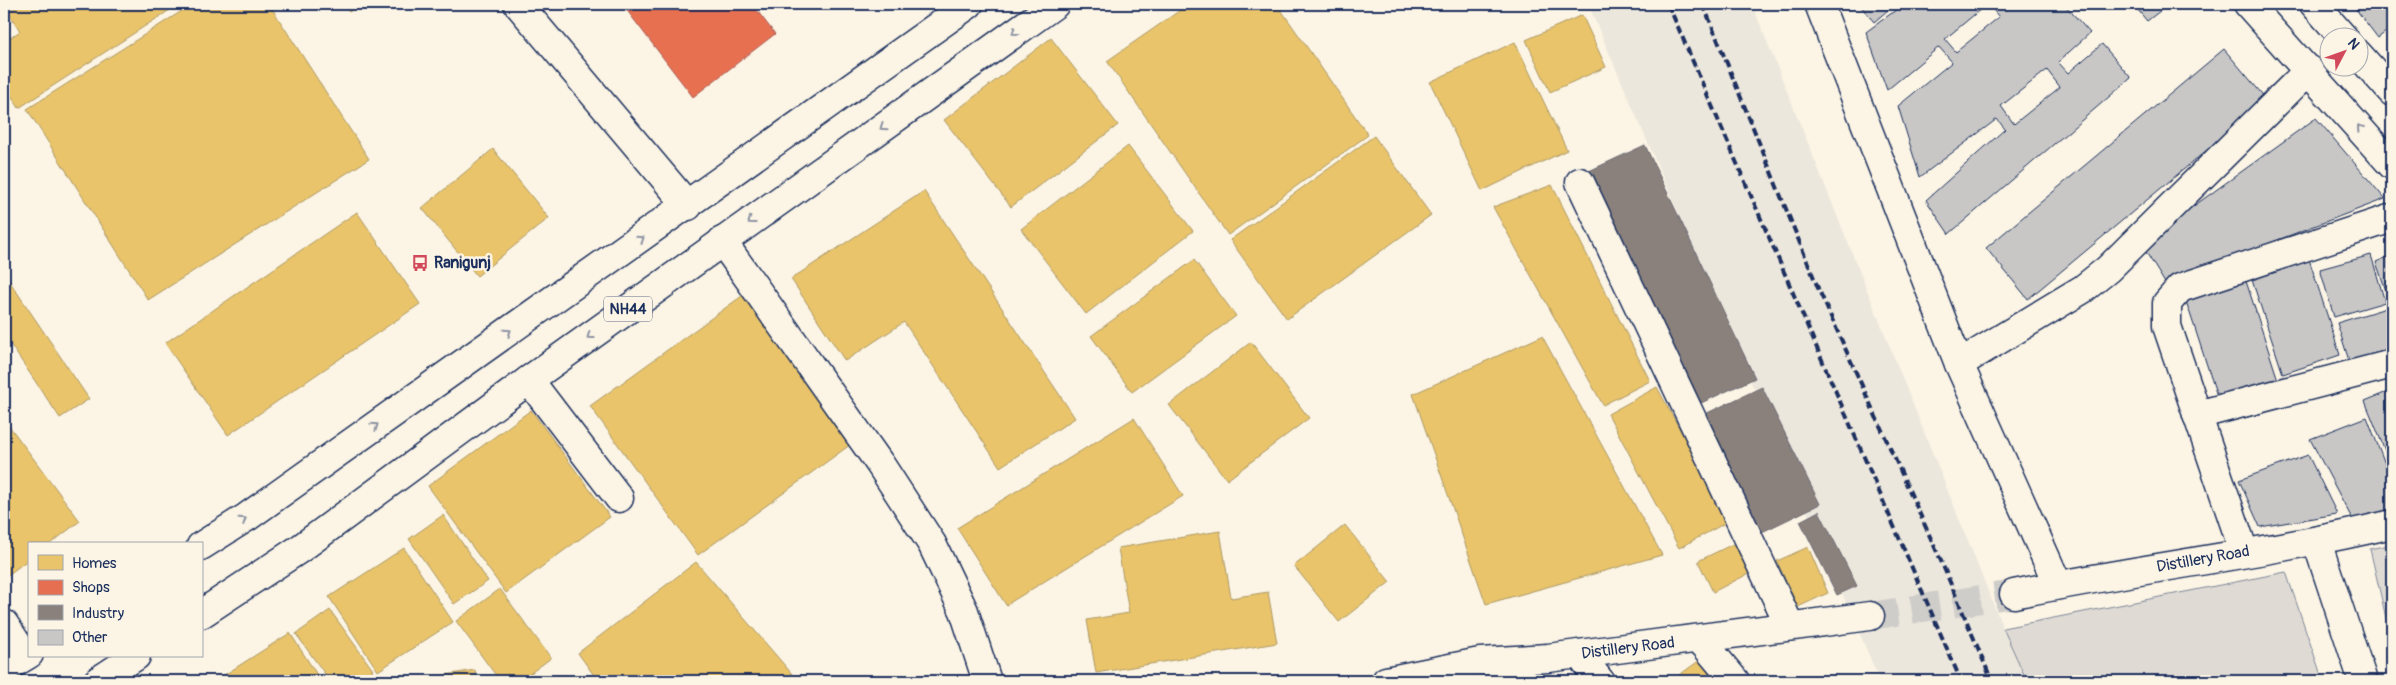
<svg xmlns="http://www.w3.org/2000/svg" width="2396" height="685" font-family="Pangolin,sans-serif">
<rect width="100%" height="100%" fill="#fcf5e5"/>
<filter id="ink" filterUnits="userSpaceOnUse"><feTurbulence type="fractalNoise" baseFrequency=".02" numOctaves="2"/><feDisplacementMap in="SourceGraphic" scale="10" xChannelSelector="R" yChannelSelector="G"/><feConvolveMatrix kernelMatrix="1 2 1 2 8 2 1 2 1" color-interpolation-filters="sRGB"/></filter>
<g filter="url(#ink)">
<polygon fill="#ece7dc" points="1588,4 1752,4 2003,628 2027,681 1880,681"/>
<g fill="#dfdbd4" stroke="#7d8599">
<polygon points="2392,544 2392,644 2370,549"/>
<polygon points="2286,572 2323,681 2027,681 2003,628"/>
</g>
<g fill="#e9c46a" stroke="#ab9766">
<polygon points="20,4 179,4 19,108 4,84 4,42 20,31 8,12"/>
<polygon points="193,4 269,4 369,159 148,300 27,109"/>
<polygon points="342,4 360,4 349,12"/>
<polygon points="1189,4 1277,4 1368,135 1228,235 1107,61"/>
<polygon points="1582,15 1606,67 1550,92 1526,40"/>
<polygon points="1051,38 1118,125 1011,207 944,120"/>
<polygon points="1515,42 1567,150 1482,191 1430,82"/>
<polygon points="1374,136 1431,215 1287,319 1230,240"/>
<polygon points="1128,146 1193,231 1086,314 1021,229"/>
<polygon points="493,149 549,218 477,276 422,208"/>
<polygon points="1552,185 1650,381 1603,405 1493,207"/>
<polygon points="924,191 1075,418 1000,467 904,322 845,361 791,279"/>
<polygon points="357,212 420,304 228,435 165,343"/>
<polygon points="1194,260 1236,316 1132,392 1091,336"/>
<polygon points="4,273 89,399 60,418 4,335"/>
<polygon points="746,293 854,442 698,555 590,406"/>
<polygon points="1542,336 1662,555 1486,604 1413,394"/>
<polygon points="1251,342 1309,418 1227,480 1169,405"/>
<polygon points="1657,387 1729,521 1679,548 1608,414"/>
<polygon points="531,410 610,517 506,593 428,486"/>
<polygon points="1134,418 1183,496 1006,605 957,528"/>
<polygon points="4,419 80,521 50,544 29,544 29,559 4,578"/>
<polygon points="443,515 488,581 454,604 409,539"/>
<polygon points="1345,525 1390,582 1339,622 1294,566"/>
<polygon points="1220,531 1231,598 1268,592 1277,643 1096,673 1087,620 1129,613 1118,548"/>
<polygon points="1737,542 1752,572 1713,592 1698,561"/>
<polygon points="1808,547 1828,593 1798,607 1777,561"/>
<polygon points="404,548 453,622 378,671 329,597"/>
<polygon points="696,562 798,681 598,681 578,653"/>
<polygon points="500,589 551,658 520,681 500,681 456,621"/>
<polygon points="330,610 373,670 357,681 330,681 296,634"/>
<polygon points="290,633 321,681 215,681"/>
<polygon points="1700,660 1716,681 1671,681"/>
<polygon points="475,670 477,681 411,681"/>
</g>
<polygon fill="#e76f51" stroke="#aa5c55" points="622,4 752,4 775,34 693,97"/>
<g fill="#8a817c" stroke="#696873">
<polygon points="1645,145 1755,378 1699,404 1589,171"/>
<polygon points="1762,387 1820,504 1760,533 1703,415"/>
<polygon points="1819,511 1857,586 1837,595 1800,521"/>
</g>
<g fill="#c8c7c6" stroke="#1b2f5e" fill-rule="evenodd">
<polygon points="1859,4 1895,4 1874,22"/>
<path d="M1904,4H1987L1945,39L1956,52L1999,17L1988,4L2005,6L2007,4H2064L2090,33L2058,62L2068,73L2102,44L2131,78L1949,234L1926,200L2005,129L1997,119L1920,177L1898,106L1952,62L1939,47L1887,90L1866,32ZM2047,70L2060,87L2014,124L2001,106Z"/>
<polygon points="2133,4 2169,4 2147,21"/>
<polygon points="2352,4 2392,4 2392,27 2378,38"/>
<polygon points="2224,49 2267,100 2028,299 1986,248"/>
<polygon points="2316,118 2385,199 2165,283 2141,244"/>
<polygon points="2371,255 2385,302 2334,317 2320,269"/>
<polygon points="2392,255 2392,308 2376,262"/>
<polygon points="2309,259 2340,355 2283,374 2251,277"/>
<polygon points="2245,278 2278,380 2218,399 2185,298"/>
<polygon points="2386,308 2392,328 2392,358 2352,370 2337,323"/>
<polygon points="2392,390 2392,468 2365,401"/>
<polygon points="2367,417 2392,482 2392,516 2358,530 2310,439"/>
<polygon points="2308,455 2337,514 2260,527 2239,480"/>
</g>
<g fill="none" stroke-linecap="round" stroke-linejoin="round">
<polyline stroke="#cfcdca" stroke-width="28" stroke-dasharray="28 14" stroke-linecap="butt" points="1870,616 2014,594"/>
<g stroke="#1b2f5e" stroke-width="31">
<g id="minor">
<polyline points="518,4 688,206"/>
<polyline points="1819,4 1959,364 2058,585"/>
<polyline points="2248,4 2392,165"/>
<polyline points="2314,4 2344,38"/>
<polyline points="2358,54 2392,92"/>
<polyline points="1580,182 1790,626"/>
<polyline points="722,241 880,464 932,544 964,611 987,681"/>
<polyline points="1959,364 2083,289 2108,269 2309,70"/>
<polyline points="529,380 619,498"/>
<polyline points="2197,415 2392,364"/>
<polyline points="2317,542 2363,681"/>
<polyline points="2244,552 2167,326 2167,303 2180,288 2392,218"/>
<path d="M2014,594C2139,568 2267,554 2392,524"/>
<polyline points="4,624 25,656"/>
<polyline points="1700,639 1735,681"/>
<polyline points="1579,654 1600,681"/>
<polyline points="1386,681 1480,662 1548,658 1870,616"/>
</g>
</g>
<g stroke="#1b2f5e" stroke-width="31">
<g id="highway">
<polyline points="201,546 247,517 969,4"/>
<polyline points="201,614 301,548 529,380 1055,4"/>
<polyline points="4,669 29,654"/>
<polyline points="98,681 136,656"/>
</g>
</g>
<use href="#minor" stroke="#fcf5e5" stroke-width="28"/>
<use href="#highway" stroke="#fcf5e5" stroke-width="28"/>
<g stroke="#1b2f5e" stroke-width="4" stroke-dasharray="8 4" stroke-linecap="butt">
<polyline points="1668,4 1961,681"/>
<polyline points="1703,4 1818,288 1941,561 1992,681"/>
</g>
</g>
<defs><path id="oneway-chevron" d="M-2-3.5L2.5 0L-2 3.5" fill="none" stroke-width="1.6" stroke-linecap="round" stroke-linejoin="round" transform="scale(1.25)"/></defs>
<g stroke="#8c92a2">
<use href="#oneway-chevron" transform="translate(1015 32) rotate(144)"/>
<use href="#oneway-chevron" transform="translate(883 127) rotate(145)"/>
<use href="#oneway-chevron" transform="translate(2360 128) rotate(-131)"/>
<use href="#oneway-chevron" transform="translate(751 221) rotate(144)"/>
<use href="#oneway-chevron" transform="translate(641 239) rotate(-35)"/>
<use href="#oneway-chevron" transform="translate(508 332) rotate(-35)"/>
<use href="#oneway-chevron" transform="translate(590 336) rotate(144)"/>
<use href="#oneway-chevron" transform="translate(375 426) rotate(-35)"/>
<use href="#oneway-chevron" transform="translate(243 520) rotate(-33)"/>
</g>
</g>
<defs>
<g id="bus-bare" transform="scale(1.35)"><path d="M-5-6H5V4H4V6H2V4H-2V6H-4V4H-5ZM-3.5-4V0h7V-4ZM-3.5 1.2v1.5H-2V1.2ZM2 1.2v1.5H3.5V1.2Z" fill="#d1495b" stroke="#fcf5e5" stroke-width="2.5" paint-order="stroke"/></g>
</defs>
<g fill-rule="evenodd">
<use href="#bus-bare" x="420" y="263"/>
</g>
<g text-anchor="middle" dominant-baseline="central" stroke-width="5" stroke-linejoin="round" paint-order="stroke">
<rect fill="#fcf5e5" stroke="#5e6a86" stroke-width="1" x="604" y="296.5" width="48" height="25" rx="4"/>
<g font-size="15" font-weight="bold" fill="#1b2f5e">
<text x="628" y="309">NH44</text>
</g>
<g font-size="16" font-weight="bold" fill="#1b2f5e" stroke="#fcf5e5" text-anchor="start">
<text x="434" y="263">Ranigunj</text>
</g>
<g font-size="16" fill="#1b2f5e" stroke="#fcf5e5">
<text transform="translate(2203 559) rotate(-10)">Distillery Road</text>
<text transform="translate(1628 648) rotate(-7)">Distillery Road</text>
</g>
</g>
<rect width="2396" height="685" fill="none" stroke="#fcf5e5" stroke-width="20"/>
<rect x="10" y="10" width="2376" height="665" fill="none" stroke="#1b2f5e" stroke-width="2" filter="url(#ink)"/>
<rect x="28" y="542" width="175" height="115" fill="#fcf5e5" stroke="#a2a6af"/>
<rect x="38" y="555" width="25" height="15" fill="#e9c46a" stroke="#a2a6af"/>
<text x="72" y="568" font-size="15" fill="#1b2f5e">Homes</text>
<rect x="38" y="580" width="25" height="15" fill="#e76f51" stroke="#a2a6af"/>
<text x="72" y="592" font-size="15" fill="#1b2f5e">Shops</text>
<rect x="38" y="605" width="25" height="15" fill="#8a817c" stroke="#a2a6af"/>
<text x="72" y="618" font-size="15" fill="#1b2f5e">Industry</text>
<rect x="38" y="630" width="25" height="15" fill="#c8c7c6" stroke="#a2a6af"/>
<text x="72" y="642" font-size="15" fill="#1b2f5e">Other</text>
<g transform="translate(2344 52) rotate(49)"><circle r="24" fill="#fcf5e5" stroke="#a2a6af"/>
<path d="M0-4L9 19L0 12L-9 19Z" fill="#d1495b"/>
<text y="-8" font-size="14" font-weight="bold" text-anchor="middle" fill="#1b2f5e">N</text>
</g>
</svg>
